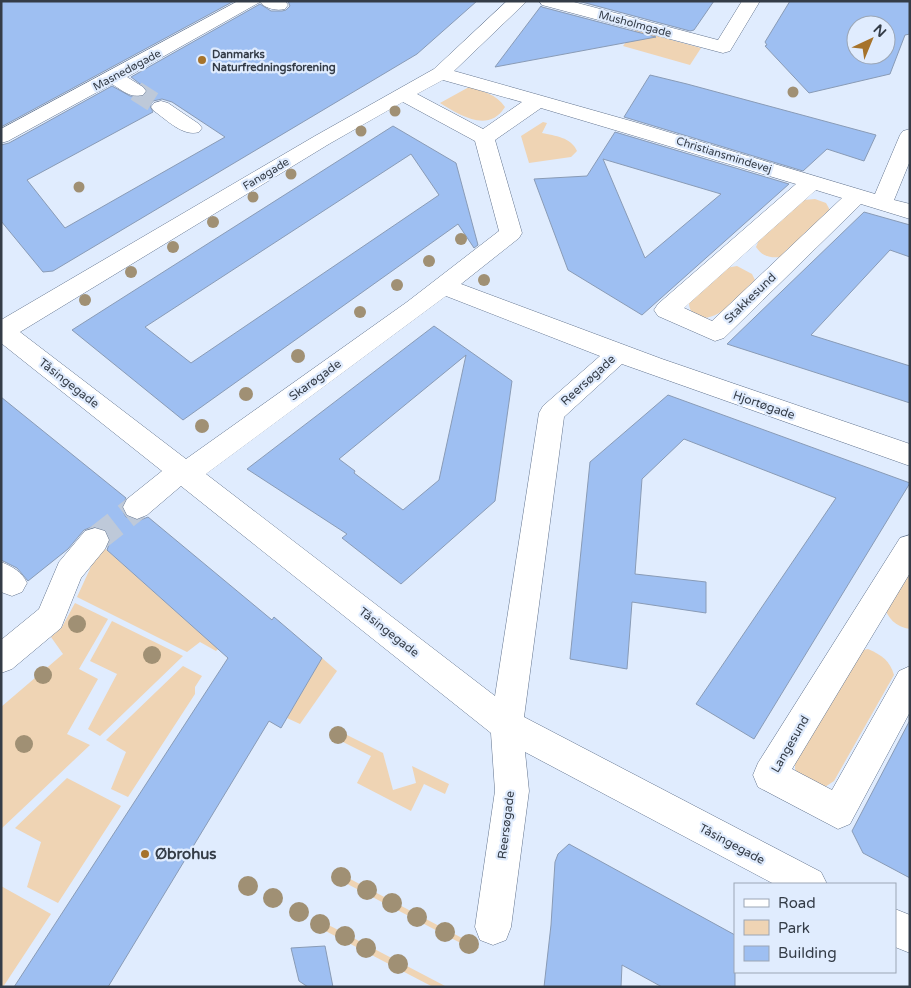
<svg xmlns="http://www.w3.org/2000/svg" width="911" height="988" font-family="'Varela Round',sans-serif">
<rect width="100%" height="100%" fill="#e0ecfe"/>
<g fill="#efd4b4">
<polygon points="635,30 701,48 690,65 623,46"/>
<path d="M469,87C483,91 496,94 505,107C488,134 460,115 440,103Z"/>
<path d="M543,122L547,123L542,133C555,136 571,137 577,151L571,157L529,163L521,136Z"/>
<path d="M815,199L826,203L831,212L782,257C770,258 763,257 756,247L759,240L804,200Z"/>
<path d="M737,266L752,274L755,280C742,292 716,326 697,316C692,313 689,309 689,303L726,268Z"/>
<polygon points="101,545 218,649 216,651 200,642 187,652 77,597"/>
<path d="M910,564V629C896,627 887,618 884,605Z"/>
<polygon points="75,603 108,619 79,669 98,679 67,734 90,745 1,829 1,707 63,654 51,637 62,627"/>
<polygon points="112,621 183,656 100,736 88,729 117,674 90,661"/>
<path d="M868,649C882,655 890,661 894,675L834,781L825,787L800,778L795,769V759L858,651Z"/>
<polygon points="322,658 337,671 300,724 287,718"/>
<polygon points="183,666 202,676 195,687 195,694 128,797 111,789 126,752 106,740"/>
<polygon points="337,730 383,753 393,790 416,783 412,766 449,784 445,794 424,784 411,811 357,783 371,756 333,737"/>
<polygon points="67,778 121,806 58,903 27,887 41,842 15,828"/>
<polygon points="335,871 479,947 476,951 332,876"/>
<polygon points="1,886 51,914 3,987 1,987"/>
<polygon points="319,920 447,987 433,987 316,926"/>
</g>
<g fill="#9ebff2" stroke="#899bb6" fill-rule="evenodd">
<polygon points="1,1 234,1 1,127"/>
<path d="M288,1H477L417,54L53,271L43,272L1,221V145L9,143L112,86L130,96L143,97L148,90L131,77L260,4L271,11H282L286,10L290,6ZM162,99L172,102L225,137L65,228L27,180L153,112L150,106L153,101Z"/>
<polygon points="578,1 714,1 694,30 690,31"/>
<path d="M790,1H910V34L905,35L890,74L809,93L765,46L767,45L765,42ZM856,25H886V55H856Z"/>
<polygon points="541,6 542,7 656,37 495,67"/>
<polygon points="650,75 687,84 876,135 864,161 827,149 803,171 624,117"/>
<path d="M393,126L456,163L478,245L474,248L458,224L183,420L72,330ZM411,154L439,195L191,363L145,327Z"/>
<path d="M615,132L789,184L642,315L568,270L534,179L587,176ZM603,159L721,194L645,258Z"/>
<polygon points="864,212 910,225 910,257 890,250 811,335 910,366 910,403 727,344"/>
<path d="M434,326L512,381L495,501L401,584L342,538L347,534L247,469ZM466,355L439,480L403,510L354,473L355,471L339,459Z"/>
<polygon points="668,395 910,483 754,739 696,704 836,498 684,439 642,479 635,574 706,582 706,613 632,602 627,669 570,659 590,462"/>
<polygon points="1,397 126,498 121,508 126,517 138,521 148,517 272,620 274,617 322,658 281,728 269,721 108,987 14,987 228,658 107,550 111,539 106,529 94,526 84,530 68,549 28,581 17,568 1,560"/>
<polygon points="910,720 910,878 863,853 852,831"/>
<polygon points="569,844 735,935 735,987 662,987 622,965 621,987 544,987 551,925 555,862 558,854"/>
<polygon points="325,946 333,987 308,987 299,981 291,948"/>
</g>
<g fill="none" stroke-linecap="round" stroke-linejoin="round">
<polyline stroke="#bec9d9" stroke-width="20" stroke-dasharray="20 10" stroke-linecap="butt" points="136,91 161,107"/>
<polyline stroke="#bec9d9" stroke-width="26" stroke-dasharray="26 13" stroke-linecap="butt" points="95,540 137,507"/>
<g stroke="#63748e" stroke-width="1">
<g id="minor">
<path d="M238,1H285L288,5L285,9C277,11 266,9 260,2L127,77L143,87L146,91L143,95C130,98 123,91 112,84L8,141L1,143V129Z"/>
<path d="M507,1H527L454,71L638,123L875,194L900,135L903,131L910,129V161L894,200L910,204V219L861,204L724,338L715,341L658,316L654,310L658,304L796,184L541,108L495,140L522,233L519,238L461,284L662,359L910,444V466L622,364L564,417L524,717L821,872L827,884H774L525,752L529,791L511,927L506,940L493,945L480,940L475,927L495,791L491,733L181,486L147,515L137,519L127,515L123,507L127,499L162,471L1,343V320L315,136L434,69ZM443,80L522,102L483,129L417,94ZM403,102L475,141L499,231L407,302L186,459L20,332L329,144ZM816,190L842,198L712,321L684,308ZM446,296L600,356L543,406L539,413L495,696L206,474Z"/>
<polygon points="539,1 570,1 718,40 742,1 760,1 730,51 723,53 542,5"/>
<path d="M161,101L168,103L199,124L202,128L199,132C183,137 167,120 154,111L151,107L154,103Z"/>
<polygon points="95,528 105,531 109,540 105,549 81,578 61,628 12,669 1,673 1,640 39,609 59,562 85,531"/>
<polygon points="910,535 910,573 792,769 832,790 899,671 910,666 910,712 850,824 838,829 758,787 753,775 758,763 900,538"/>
<path d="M1,562C13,567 21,571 27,583L22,592L12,596L1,592Z"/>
<polygon points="895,909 910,915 910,953 895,947"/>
</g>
</g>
<use href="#minor" fill="#fff" fill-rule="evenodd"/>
</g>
<g fill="#a09074">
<circle cx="793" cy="92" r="5.5"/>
<circle cx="395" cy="111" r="5.5"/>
<circle cx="361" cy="131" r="5.5"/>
<circle cx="291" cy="174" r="5.5"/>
<circle cx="79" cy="187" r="5.5"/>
<circle cx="253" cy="197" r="5.5"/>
<circle cx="213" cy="222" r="6"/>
<circle cx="461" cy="239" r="6"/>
<circle cx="173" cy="247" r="6"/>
<circle cx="429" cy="261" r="6"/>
<circle cx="131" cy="272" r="6"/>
<circle cx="484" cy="280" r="6"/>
<circle cx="397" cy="285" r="6"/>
<circle cx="85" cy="300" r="6"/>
<circle cx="360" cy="312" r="6"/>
<circle cx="298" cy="356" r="7"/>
<circle cx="246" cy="394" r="7"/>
<circle cx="202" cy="426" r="7"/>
<circle cx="77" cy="624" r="9"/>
<circle cx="152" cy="655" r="9"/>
<circle cx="43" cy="675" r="9"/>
<circle cx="338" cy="735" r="9"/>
<circle cx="24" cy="744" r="9"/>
<circle cx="341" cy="877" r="10"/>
<circle cx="248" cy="886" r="10"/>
<circle cx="367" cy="890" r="10"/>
<circle cx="273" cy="898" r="10"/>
<circle cx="392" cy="903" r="10"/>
<circle cx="299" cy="912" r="10"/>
<circle cx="417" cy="917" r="10"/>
<circle cx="320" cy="924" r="10"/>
<circle cx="445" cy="932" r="10"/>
<circle cx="345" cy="936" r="10"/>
<circle cx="469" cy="944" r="10"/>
<circle cx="366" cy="948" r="10"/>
<circle cx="398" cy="964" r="10"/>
</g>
<g fill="#a6732b" stroke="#e0ecfe" stroke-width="2">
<circle cx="202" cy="60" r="5"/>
<circle cx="145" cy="854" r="5"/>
</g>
<g text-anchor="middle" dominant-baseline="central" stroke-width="4.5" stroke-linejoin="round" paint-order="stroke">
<g font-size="11" fill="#343c47" stroke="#e0ecfe">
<text transform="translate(635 24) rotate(15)">Musholmgade</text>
<text transform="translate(127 70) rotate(-28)">Masnedøgade</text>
<text transform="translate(724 155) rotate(17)">Christiansmindevej</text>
<text transform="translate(266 174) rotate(-31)">Fanøgade</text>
</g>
<g font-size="11" font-weight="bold" fill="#343c47" stroke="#e0ecfe" text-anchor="start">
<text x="212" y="54">Danmarks<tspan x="212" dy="13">Naturfredningsforening</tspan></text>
</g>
<g font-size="12" fill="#343c47" stroke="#e0ecfe">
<text transform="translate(750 298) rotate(-44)">Stakkesund</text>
<text transform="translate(315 380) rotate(-36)">Skarøgade</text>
<text transform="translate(588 380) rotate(-42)">Reersøgade</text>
<text transform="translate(69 383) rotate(38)">Tåsingegade</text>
<text transform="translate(764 405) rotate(19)">Hjortøgade</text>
<text transform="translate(389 632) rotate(38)">Tåsingegade</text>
<text transform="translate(790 744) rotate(-60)">Langesund</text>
<text transform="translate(506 825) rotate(-83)">Reersøgade</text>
<text transform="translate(732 844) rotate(28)">Tåsingegade</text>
</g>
<g font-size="15" font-weight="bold" fill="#343c47" stroke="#e0ecfe" text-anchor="start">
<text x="155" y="854">Øbrohus</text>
</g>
</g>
<rect width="911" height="988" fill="none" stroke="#343c47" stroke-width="5"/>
<rect x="734" y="883" width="162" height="90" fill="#e0ecfe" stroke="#9ba6b5"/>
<rect x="744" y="899" width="25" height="8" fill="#ffffff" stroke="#9ba6b5"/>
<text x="778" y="908" font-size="15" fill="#343c47">Road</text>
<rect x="744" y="920" width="25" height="15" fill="#efd4b4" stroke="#9ba6b5"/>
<text x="778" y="933" font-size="15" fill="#343c47">Park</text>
<rect x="744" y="946" width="25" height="15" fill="#9ebff2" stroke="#9ba6b5"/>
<text x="778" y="958" font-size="15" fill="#343c47">Building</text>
<g transform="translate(871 40) rotate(44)"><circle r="24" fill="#e0ecfe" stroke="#9ba6b5"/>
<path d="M0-4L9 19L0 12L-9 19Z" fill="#a6732b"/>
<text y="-8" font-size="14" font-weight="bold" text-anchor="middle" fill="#343c47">N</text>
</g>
</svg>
